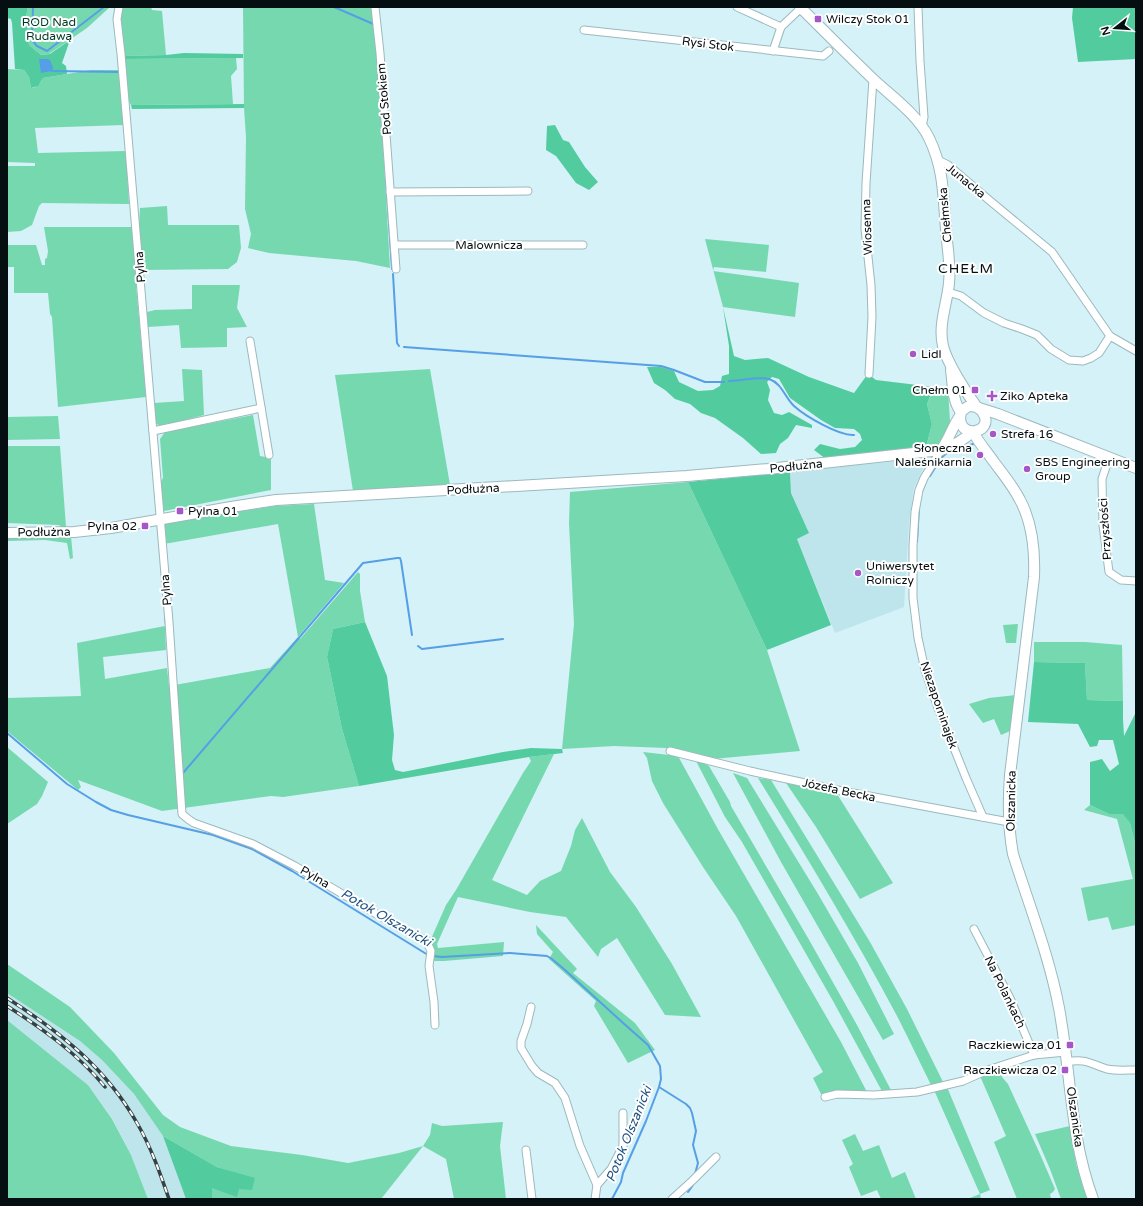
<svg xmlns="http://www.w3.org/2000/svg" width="1143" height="1206" font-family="'Varela Round',sans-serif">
<rect width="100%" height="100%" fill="#d4f2f7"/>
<g fill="#bde5eb">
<polygon points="928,458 914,488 909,524 904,607 835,633 797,539 809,533 791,493 790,472"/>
<polygon points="7,993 80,1041 102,1060 134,1094 163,1136 186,1199 148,1199 131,1155 112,1118 88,1085 7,1020"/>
</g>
<g fill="#76d8af">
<polygon points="28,7 110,7 87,28 49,54 41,55 29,45 26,17"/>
<polygon points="122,7 151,7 152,10 162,11 166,55 125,56 120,13"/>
<polygon points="243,7 371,7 373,21 376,24 378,54 390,268 356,261 269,253 248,248 251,234 245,209 246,137 244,108"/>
<polygon points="236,58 237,69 231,76 233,104 131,105 129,102 125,59"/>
<path d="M7,69L24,70L29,77L31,88C37,88 40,83 43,78L91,70H119L124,125L35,128L38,153L126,151L129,204L42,203L39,206L32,225L21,231L7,232V166H35V163L7,162Z"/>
<polygon points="167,206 168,225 239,225 241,248 237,262 228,269 142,270 139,226 140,208"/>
<polygon points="44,227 133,227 136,285 146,397 58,407 52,317 50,314 48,293 14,293 14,267 7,267 7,245 36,245 42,265 45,265 45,259 47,258 48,251"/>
<polygon points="705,239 769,245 766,272 714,267 713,271 799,283 795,317 723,307"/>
<polygon points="192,285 240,285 237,308 247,327 227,328 227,347 181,348 179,325 148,327 147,312 155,310 192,309"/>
<polygon points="182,369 202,370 204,415 162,426 156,424 154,403 184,401"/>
<polygon points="430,369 450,485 353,491 335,375"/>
<polygon points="934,388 948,390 950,421 948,431 941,445 926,447 932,424 927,404"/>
<polygon points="253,415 260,456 271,458 271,490 164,511 160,483 163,478 160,439 165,432"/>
<polygon points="58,416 60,439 7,440 7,417"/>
<polygon points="7,446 60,446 66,527 61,527 59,525 7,523"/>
<polygon points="688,482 767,650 800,751 713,759 666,748 614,746 562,749 574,624 569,523 570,492"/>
<polygon points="314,504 325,580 344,583 298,637 300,639 358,572 360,574 360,591 365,622 333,629 327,657 342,729 359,786 283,797 271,796 162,811 78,780 81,787 78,790 7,731 7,698 81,696 77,643 165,626 166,650 103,657 105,679 167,668 169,686 270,668 298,637 278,524 164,544 162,523 275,506"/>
<polygon points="7,535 71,536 73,558 70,559 67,543 45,540 7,541"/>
<polygon points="1018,624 1016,643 1006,643 1003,625"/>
<polygon points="1034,642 1085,642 1122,645 1123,701 1087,700 1085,663 1034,662"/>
<polygon points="1016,695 1010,731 1001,735 994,719 983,723 969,704 989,698"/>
<polygon points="7,747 48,782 42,796 37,804 7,824"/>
<polygon points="643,752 678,756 719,831 841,1042 868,1094 825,1095 821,1094 813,1078 823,1072 736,916 703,867 663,803 652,781 647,758"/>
<polygon points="554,754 492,880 527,895 540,881 561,871 571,846 575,830 582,818 610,872 636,907 672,964 701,1017 665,1015 617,938 601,949 598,957 566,917 530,912 458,897 437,944 438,948 504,942 503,956 444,961 432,961 429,941 431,939 446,905 456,890 523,773 531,761 529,757"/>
<polygon points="695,759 709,766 730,802 731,806 808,938 857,1025 892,1092 883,1093 833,1001 742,842 725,817"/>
<polygon points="733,773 747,778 818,894 858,963 894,1034 883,1040 781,862"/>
<path d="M758,778L771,780L870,942L907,1009L944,1084L932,1087C920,1063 909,1039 897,1016C854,935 806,856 758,778Z"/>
<polygon points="786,783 837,794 893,883 860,899 816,827"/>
<polygon points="1090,805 1109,814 1123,813 1130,823 1136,847 1136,925 1112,930 1108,917 1088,921 1081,888 1133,879 1117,819 1084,810"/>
<polygon points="536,925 577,969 573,973 635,1023 655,1050 628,1063 594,1006 596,1001 549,959 553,952 537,934"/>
<polygon points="7,964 70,1007 114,1053 163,1115 180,1127 231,1146 302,1155 348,1163 399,1153 423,1146 430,1135 432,1123 442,1126 503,1122 500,1146 506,1199 454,1199 446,1159 423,1146 381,1199 212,1199 212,1188 239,1188 255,1179 217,1167 163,1136 134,1094 102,1060 80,1041 7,993"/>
<polygon points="7,1020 88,1085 112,1119 131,1155 148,1199 7,1199"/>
<polygon points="998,1069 1002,1077 1008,1084 1040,1154 1055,1189 1053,1192 1050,1194 1051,1199 1017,1199 994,1142 1006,1136 980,1076"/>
<polygon points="947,1087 990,1190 980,1194 981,1199 971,1199 970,1198 980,1194 934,1090"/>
<polygon points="1070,1126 1076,1164 1087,1199 1061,1199 1050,1169 1035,1134"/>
<polygon points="855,1134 863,1151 879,1145 892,1178 905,1172 916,1199 881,1199 877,1190 861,1196 849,1167 853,1164 842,1140"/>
</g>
<g fill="#52cc9e">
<polygon points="7,7 28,7 26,17 29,45 41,55 50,54 70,40 62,63 66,66 67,74 43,78 38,86 31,88 29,77 24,70 15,69 12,23 11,19 7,18"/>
<polygon points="1073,7 1136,7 1136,59 1078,62 1072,18"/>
<polygon points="184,53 243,54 243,58 125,59 125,56 166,55"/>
<polygon points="244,104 244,108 132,109 131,105"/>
<polygon points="555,125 563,140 569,142 585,167 598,182 589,190 576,183 556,156 546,150 547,126"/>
<polygon points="723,307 734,356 745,360 768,358 809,377 854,393 867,375 872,375 872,377 876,380 934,387 927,404 932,424 926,447 826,459 814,450 820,444 840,449 855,447 862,440 860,434 854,429 835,428 821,420 790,398 779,379 772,377 767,382 770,390 768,400 774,413 782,415 789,412 812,425 812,428 796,425 788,438 780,444 776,453 761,454 743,438 715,418 701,413 690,404 675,399 665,390 654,383 647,367 661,367 674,371 679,382 698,391 713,390 720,386 722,376 729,374 729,346"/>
<polygon points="790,472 791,493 809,533 797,539 831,625 767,650 688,482"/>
<polygon points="365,622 387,676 394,735 392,760 395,770 403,772 503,752 531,748 562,749 563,753 529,757 359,786 342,729 327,657 333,629"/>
<polygon points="1034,662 1085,663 1087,700 1123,701 1123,719 1124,736 1136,712 1136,847 1130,823 1123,814 1109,814 1090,805 1090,762 1102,759 1110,771 1119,764 1113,740 1099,740 1097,746 1090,747 1078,724 1028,722"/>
<polygon points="163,1136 217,1167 255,1178 252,1190 239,1189 237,1197 212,1188 212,1199 186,1199"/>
</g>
<polygon fill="#569ee6" points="39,59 48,59 50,60 53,68 52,71 41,73"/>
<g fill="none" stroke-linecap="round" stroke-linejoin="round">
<g stroke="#569ee6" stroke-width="2">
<polyline points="33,7 32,40 37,46 47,51 104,7"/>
<polyline points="334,7 371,23 374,25 374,27"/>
<polyline points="52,71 120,72"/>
<polyline points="386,178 392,269"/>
<polyline points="393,274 397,343 399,346"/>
<polyline points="404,347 661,366 674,370 705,382 724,382"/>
<path d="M729,381C742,381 757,376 769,379C782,383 785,398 794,406C805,416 839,436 854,435"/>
<polyline points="954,450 973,444"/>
<polyline points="930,476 941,458 948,452"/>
<polyline points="921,494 925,484"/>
<polyline points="917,542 919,507"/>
<polyline points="165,615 166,626"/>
<polyline points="418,646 422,649 503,639"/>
<polyline points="7,733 67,784 96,802 111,810 128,815 213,835 252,849 292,871 428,955"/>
<polyline points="183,773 363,563 397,558 400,558 401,561 412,635"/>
<polyline points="433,956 442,957 510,953 547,956 552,959 565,970 622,1022 648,1045 660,1066 661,1079 659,1087 646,1121 623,1173 621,1182 612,1199"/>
<polyline points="659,1087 686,1104 690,1108 692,1113 696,1131 693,1145 698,1163 695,1174"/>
<polyline points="688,1192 693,1185"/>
</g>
<g stroke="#9cb9bd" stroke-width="9">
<g id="street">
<polyline points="119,7 117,19 121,54 169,622 182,814 188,819 194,823 253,844 295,866 400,928 426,940 431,951 429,966 434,1002 435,1025"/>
<polyline points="375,7 380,53 396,269"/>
<polyline points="737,7 781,27"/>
<polyline points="918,7 920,61 924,117 922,126"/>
<polyline points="584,30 823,56 829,51"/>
<polyline points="773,51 781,27 801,8"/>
<polyline points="938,160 948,165 989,200 1052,252 1110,336 1136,351"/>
<polyline points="390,192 528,191"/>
<polyline points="395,245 583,245"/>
<polyline points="948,292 961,296 984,313 1004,323 1022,329 1037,335 1051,349 1069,360 1083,361 1091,358 1099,353 1110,336"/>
<polyline points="250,341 269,455"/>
<polyline points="869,374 872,317 871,285 865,229 866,183 873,79"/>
<polyline points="153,431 261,408"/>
<polyline points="941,450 924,478 919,490 915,512 913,546 913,598 918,638 925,670 938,708 966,778 983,817"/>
<polyline points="1109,458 1102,479 1103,525 1109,572 1121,580 1136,581"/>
<polyline points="670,751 750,771 842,791 1009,822"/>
<polyline points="974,929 1010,998 1034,1055"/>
<polyline points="531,1007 527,1024 521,1041 521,1048 532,1066 538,1073 555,1083 565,1098 580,1146 597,1185 595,1199"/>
<path d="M1067,1062C1085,1058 1091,1064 1107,1069C1116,1071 1127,1070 1136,1070"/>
<polyline points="825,1097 837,1094 874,1095 917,1092 963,1081 988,1070 1034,1055 1066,1052"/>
<polyline points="526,1150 532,1199"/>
<polyline points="597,1185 611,1169 623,1146 623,1113"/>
<polyline points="672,1199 692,1181 716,1157"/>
</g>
</g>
<g stroke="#9cb9bd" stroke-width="12">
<g id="secondary">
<path d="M800,7C824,31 848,55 873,79C891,96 918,115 929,138C944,169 943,195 946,229C947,247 951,265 949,283C947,304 938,325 943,346C947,363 966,392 976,406"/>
<path d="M951,370C953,383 952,401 961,412"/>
<path d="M970,406C976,406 980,408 983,413C996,434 954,441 961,412L967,407Z"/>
<polyline points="979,408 998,414 1136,468"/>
<path d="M973,432C979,443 987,452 994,462C1003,474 1013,486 1020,500C1033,524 1035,551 1034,577L1010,775C1008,802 1008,828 1013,854C1029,905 1049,955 1059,1008C1071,1072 1070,1138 1093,1199"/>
<path d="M941,450C949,440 952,427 960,416"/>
<path d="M7,533L74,532L111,528L231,507L276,500L687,476L768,469L941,450C952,446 963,441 972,432"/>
</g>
</g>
<use href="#street" stroke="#fff" stroke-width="7"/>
<use href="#secondary" stroke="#fff" stroke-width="10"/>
<g stroke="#344245" stroke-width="3.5">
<g id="rail">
<path d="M7,998C60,1032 106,1068 137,1123C151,1147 160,1173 169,1199"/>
<path d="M7,1006C43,1029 78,1054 105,1087"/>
</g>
</g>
<use href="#rail" stroke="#fff" stroke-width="2" stroke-dasharray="6" stroke-linecap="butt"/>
</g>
<g fill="#a557c8" stroke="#fff" stroke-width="1.5">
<rect x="814" y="15" width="8" height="8" rx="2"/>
<circle cx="913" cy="354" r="4"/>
<rect x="971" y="386" width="8" height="8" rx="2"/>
<path d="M990 390h4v4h4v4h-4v4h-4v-4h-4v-4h4z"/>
<circle cx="993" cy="434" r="4"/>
<circle cx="980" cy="455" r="4"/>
<circle cx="1027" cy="469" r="4"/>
<rect x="176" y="507" width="8" height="8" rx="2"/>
<rect x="141" y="522" width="8" height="8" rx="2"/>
<circle cx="858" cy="573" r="4"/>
<rect x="1066" y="1041" width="8" height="8" rx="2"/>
<rect x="1061" y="1066" width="8" height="8" rx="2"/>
</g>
<g text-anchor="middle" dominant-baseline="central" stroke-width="4" stroke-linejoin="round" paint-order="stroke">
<g font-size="12" fill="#050e10" stroke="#fff" text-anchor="start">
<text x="826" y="19">Wilczy Stok 01</text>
<text x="921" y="354">Lidl</text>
<text x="967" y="390" text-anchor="end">Chełm 01</text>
<text x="1000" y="396">Ziko Apteka</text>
<text x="1001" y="434">Strefa 16</text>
<text x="972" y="448" text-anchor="end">Słoneczna<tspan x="972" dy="14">Naleśnikarnia</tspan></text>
<text x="1035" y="462">SBS Engineering<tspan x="1035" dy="14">Group</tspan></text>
<text x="188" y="511">Pylna 01</text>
<text x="137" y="526" text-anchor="end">Pylna 02</text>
<text x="866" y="566">Uniwersytet<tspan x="866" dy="14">Rolniczy</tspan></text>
<text x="1062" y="1045" text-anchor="end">Raczkiewicza 01</text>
<text x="1057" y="1070" text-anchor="end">Raczkiewicza 02</text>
</g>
<g font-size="12" fill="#013927" stroke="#fff">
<text x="49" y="22">ROD Nad<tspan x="49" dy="14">Rudawą</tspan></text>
</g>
<g font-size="12" fill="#050e10" stroke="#fff">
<text transform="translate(708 44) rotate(7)">Rysi Stok</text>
<text transform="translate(384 99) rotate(-95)">Pod Stokiem</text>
<text transform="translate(966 181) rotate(39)">Junacka</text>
<text transform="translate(945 215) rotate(-95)">Chełmska</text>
<text transform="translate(867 227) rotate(-92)">Wiosenna</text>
<text x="489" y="245">Malownicza</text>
<text transform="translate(140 267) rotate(-95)">Pylna</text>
<text transform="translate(796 466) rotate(-6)">Podłużna</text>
<text transform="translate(473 489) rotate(-3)">Podłużna</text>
<text transform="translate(1105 529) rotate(-94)">Przyszłości</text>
<text transform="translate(44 532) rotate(-1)">Podłużna</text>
<text transform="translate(166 590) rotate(-95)">Pylna</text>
<text transform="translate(939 705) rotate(71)">Niezapominajek</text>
<text transform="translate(839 790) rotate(12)">Józefa Becka</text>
<text transform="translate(1011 801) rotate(-89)">Olszanicka</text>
<text transform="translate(315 877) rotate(30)">Pylna</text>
<text transform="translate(1005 992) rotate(64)">Na Polankach</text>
<text transform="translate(1075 1117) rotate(82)">Olszanicka</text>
</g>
<g font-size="13" font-style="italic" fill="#205282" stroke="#fff">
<text transform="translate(386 918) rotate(30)">Potok Olszanicki</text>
<text transform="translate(629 1134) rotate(-68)">Potok Olszanicki</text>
</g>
<g font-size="14" letter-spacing="1" fill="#050e10" stroke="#fff">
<text x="966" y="268">CHEŁM</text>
</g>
</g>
<rect width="1143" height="1206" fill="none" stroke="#050e10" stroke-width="16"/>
<g transform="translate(1115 28) rotate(253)" stroke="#ffffff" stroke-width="3" paint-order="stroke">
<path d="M0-3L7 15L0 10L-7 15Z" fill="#050e10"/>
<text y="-6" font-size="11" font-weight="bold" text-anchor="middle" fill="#050e10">N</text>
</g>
</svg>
